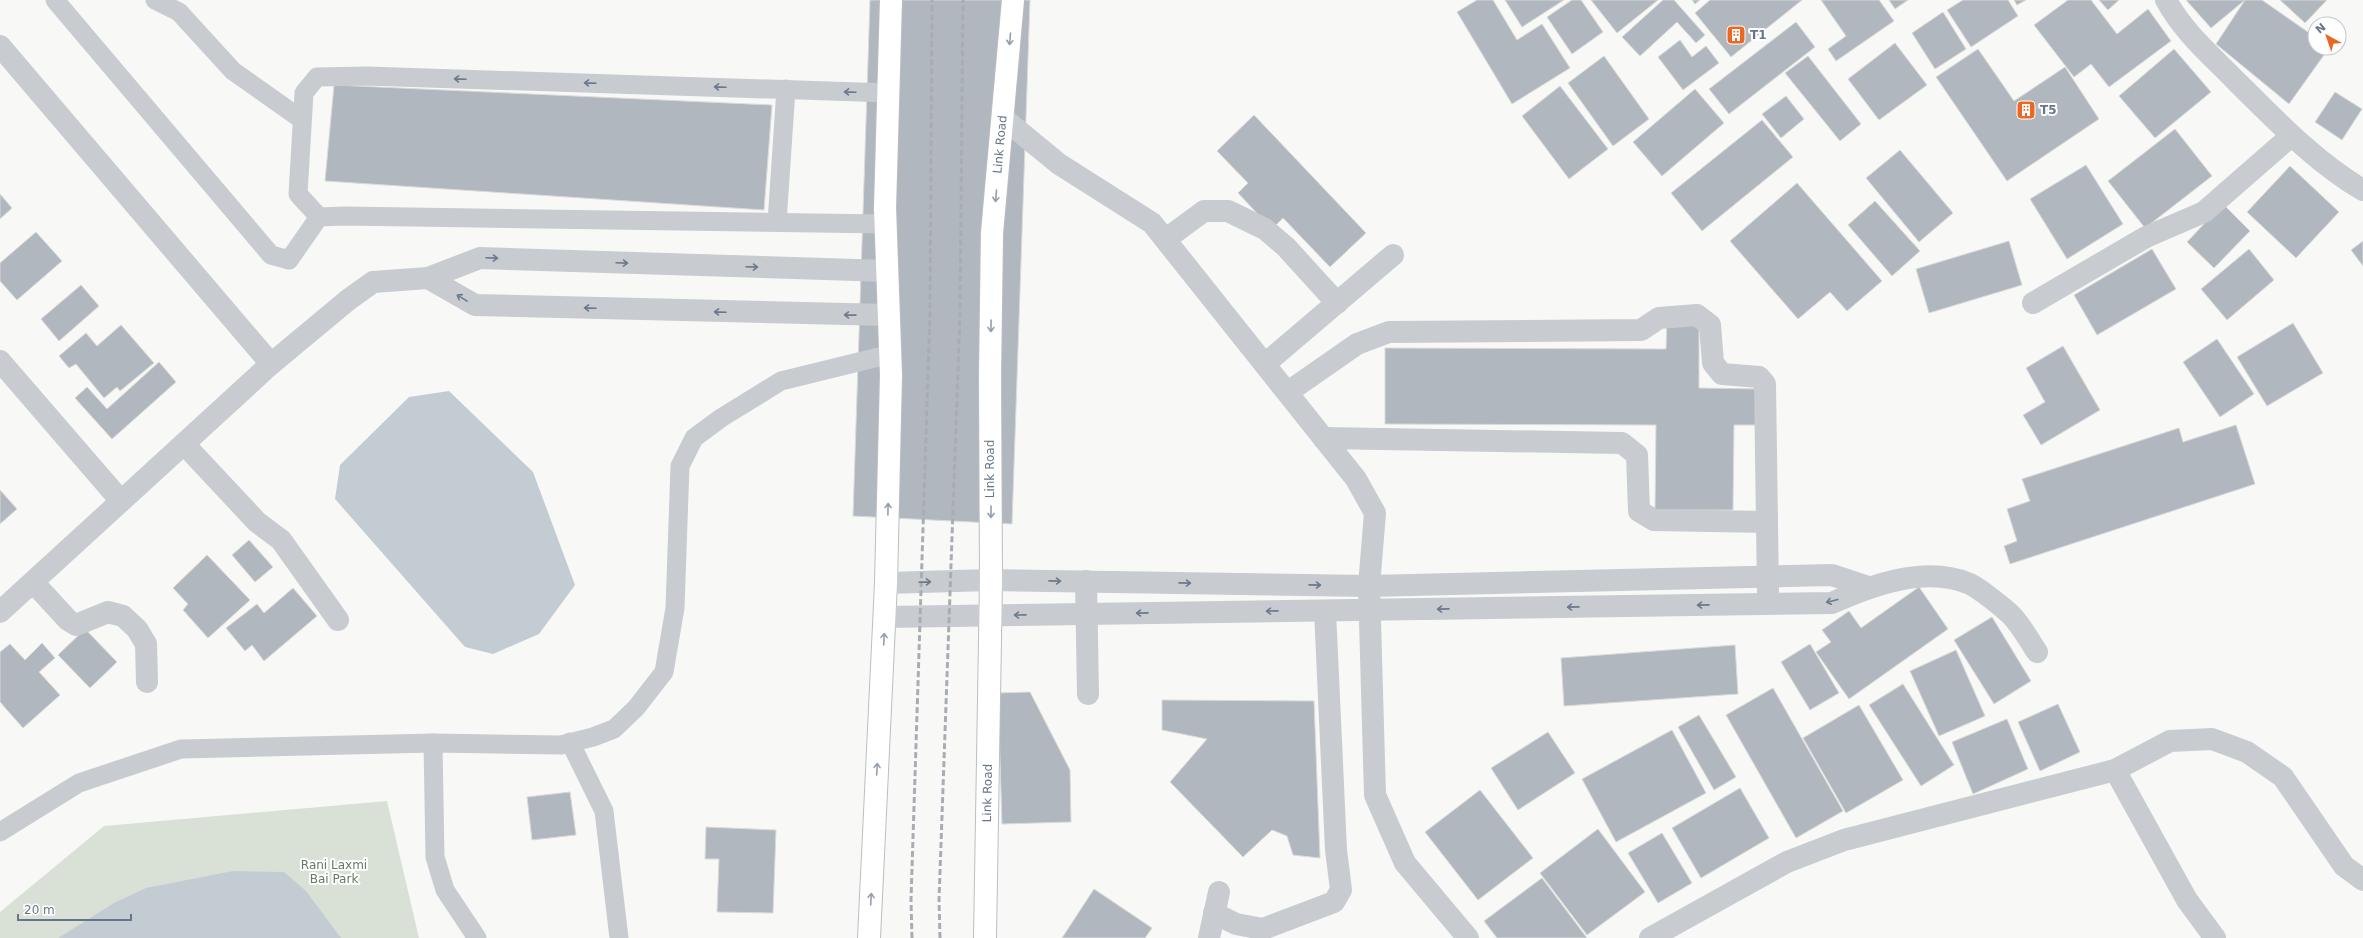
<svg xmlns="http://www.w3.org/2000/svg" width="2363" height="938" font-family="'DejaVu Sans',sans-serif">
<rect width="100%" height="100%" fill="#f8f9f6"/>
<polygon fill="#d9e1d7" points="387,801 419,938 0,938 0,912 104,826"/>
<g fill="#c3ccd2">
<polygon points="449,391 533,472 575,585 539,634 493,654 465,647 335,499 340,465 409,397"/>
<polygon points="233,871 284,872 306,891 341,938 58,938 114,903 146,888"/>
</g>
<g fill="#b0b7be" stroke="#dadad8">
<polygon points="870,0 1030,0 1012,524 853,516"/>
<polygon points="1477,0 1493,0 1517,40 1542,24 1570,68 1512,104 1457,12"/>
<polygon points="1505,0 1564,0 1522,27"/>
<polygon points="1572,0 1581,0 1603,32 1572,54 1547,17"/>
<polygon points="1591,0 1658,0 1617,33"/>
<polygon points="1663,0 1674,0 1705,35 1696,43 1677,22 1640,56 1622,37"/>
<polygon points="1692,0 1700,0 1695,4"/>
<polygon points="1710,0 1802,0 1731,57 1695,13"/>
<polygon points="1821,0 1879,0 1894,21 1836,61 1828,49 1846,36"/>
<polygon points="1889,0 1908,0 1895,9"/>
<polygon points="1963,0 2008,0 2018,16 1971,47 1947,10"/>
<polygon points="2014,0 2026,0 2017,5"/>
<polygon points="2068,0 2091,0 2117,34 2148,9 2171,41 2109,87 2091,64 2074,77 2034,25"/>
<polygon points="2099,0 2119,0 2108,10"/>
<polygon points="2186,0 2245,0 2211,28"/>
<polygon points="2245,0 2262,0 2315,37 2315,48 2329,48 2289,104 2216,44"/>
<polygon points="2280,0 2327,0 2305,23"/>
<polygon points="1943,12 1966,49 1935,69 1912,33"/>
<polygon points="1796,22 1815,47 1729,114 1709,89"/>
<polygon points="1680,40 1692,57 1706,46 1719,63 1683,90 1658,57"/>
<polygon points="1895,43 1927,85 1879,120 1848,79"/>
<polygon points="1978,49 2014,101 2065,67 2099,119 2007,181 1936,77"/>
<polygon points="2174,49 2211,92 2155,138 2119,96"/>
<polygon points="1604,56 1649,119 1613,146 1568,83"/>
<polygon points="1808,56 1861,124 1840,141 1785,73"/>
<polygon points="334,85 772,105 764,210 325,181"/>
<polygon points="1560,86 1608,149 1569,179 1522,116"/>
<polygon points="1695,89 1724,123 1662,176 1633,142"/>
<polygon points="2335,92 2362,109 2342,140 2315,122"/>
<polygon points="1786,96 1804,119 1781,138 1762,114"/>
<polygon points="1254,115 1366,233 1330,267 1283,218 1272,229 1238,193 1248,183 1217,151"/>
<polygon points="1762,120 1793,157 1702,231 1671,193"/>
<polygon points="2175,129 2212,176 2145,228 2108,181"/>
<polygon points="1900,150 1953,213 1919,242 1866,178"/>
<polygon points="2086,165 2123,224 2067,259 2030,199"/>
<polygon points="2290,166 2339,212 2296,258 2247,212"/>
<polygon points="1797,183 1882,281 1847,311 1830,292 1798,319 1730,241"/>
<polygon points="0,194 12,208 0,219"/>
<polygon points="1875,201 1920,251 1892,276 1848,225"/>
<polygon points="2223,204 2250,231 2214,268 2187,242"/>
<polygon points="36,232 62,261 17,300 0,281 0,263"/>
<polygon points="2009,241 2022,285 1929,313 1916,269"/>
<polygon points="2363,241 2363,266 2351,250"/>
<polygon points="2152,249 2176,289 2097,335 2074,295"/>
<polygon points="2249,249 2274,280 2227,320 2201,289"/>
<polygon points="81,285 99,306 59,341 41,319"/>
<polygon points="1667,322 1699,322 1699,388 1759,389 1759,425 1734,425 1733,510 1655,510 1656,425 1385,424 1385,348 1666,349"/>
<polygon points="2293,323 2323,373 2267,406 2237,357"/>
<polygon points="121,325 154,363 120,391 117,387 104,398 76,364 69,368 59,356 86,333 97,346"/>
<polygon points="2217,339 2254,394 2220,417 2183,362"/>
<polygon points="2063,346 2100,410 2041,445 2023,415 2045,402 2026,368"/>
<polygon points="159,362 176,382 112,439 75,398 87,387 107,409"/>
<polygon points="2236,425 2255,484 2010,564 2004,546 2017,541 2007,509 2030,501 2022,479 2179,428 2183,442"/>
<polygon points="0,490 17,509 0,524"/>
<polygon points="249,540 273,567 255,582 232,555"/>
<polygon points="207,555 250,600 208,638 183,610 188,604 173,588"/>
<polygon points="1919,587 1948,629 1849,699 1816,652 1831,642 1822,630 1849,611 1861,628"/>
<polygon points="293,588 317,616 264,661 252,645 245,651 226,628 257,604 264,613"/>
<polygon points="1992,617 2031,681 1994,704 1954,640"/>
<polygon points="85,629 117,662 90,688 58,655"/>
<polygon points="42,643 55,658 39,672 60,695 23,728 0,702 0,652 10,644 25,660"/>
<polygon points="1810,644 1839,693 1810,710 1781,662"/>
<polygon points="1735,645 1738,694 1564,706 1561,658"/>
<polygon points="1956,650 1985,716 1939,736 1910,671"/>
<polygon points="1903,684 1954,765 1921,786 1869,705"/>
<polygon points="1773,688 1843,811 1796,838 1726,715"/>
<polygon points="1030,692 1070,770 1071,822 1002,824 998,693"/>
<polygon points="1162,700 1314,701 1320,858 1293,855 1287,836 1272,830 1243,857 1170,782 1207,739 1162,730"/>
<polygon points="2058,704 2080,752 2040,771 2018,722"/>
<polygon points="1859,705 1903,780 1846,813 1803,738"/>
<polygon points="1699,715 1736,777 1714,790 1678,727"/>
<polygon points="2007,719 2028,769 1973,794 1952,742"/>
<polygon points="1672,730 1706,793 1616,842 1582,779"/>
<polygon points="1548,732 1575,773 1518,810 1491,768"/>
<polygon points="1740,788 1769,838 1701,878 1672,828"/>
<polygon points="1480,790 1533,858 1478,900 1425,832"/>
<polygon points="570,792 576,835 532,840 527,797"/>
<polygon points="706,827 776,830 773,913 717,912 719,859 705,859"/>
<polygon points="1598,829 1645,892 1587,935 1540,873"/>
<polygon points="1662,833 1692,883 1658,903 1628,853"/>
<polygon points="1542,878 1587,938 1497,938 1484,921"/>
<polygon points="1094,889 1152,928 1145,938 1062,938"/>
</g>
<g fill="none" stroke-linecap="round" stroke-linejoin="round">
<g stroke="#bbbec2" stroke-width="24">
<g id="primary">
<polyline points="869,938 886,583 891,375 885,208 891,0"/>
<path id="s1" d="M985,938L991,580L990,376L992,233L1013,0"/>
</g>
</g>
<g stroke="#c8cbcf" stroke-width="19">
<polyline points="55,0 271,255 289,260 319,217"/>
<polyline points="155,0 179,12 233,71 301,119"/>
<polyline points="777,222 786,89"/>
<polyline points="886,224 345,216 319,217 298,194 304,93 317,77 367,76 889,93"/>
<polyline points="570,742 604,811 619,938"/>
<polyline points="433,743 435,857 445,890 477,938"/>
<polyline points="0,832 79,783 181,749 433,743 561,745 593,737 614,729 636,708 664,672 675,608 680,466 694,438 721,418 781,381 891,354"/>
</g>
<g stroke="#c8cbcf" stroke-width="22">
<path d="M2166,0C2184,33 2212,56 2238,83C2277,121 2315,162 2363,190"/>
<polyline points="0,46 271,364"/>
<polyline points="1003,118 1059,164 1152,223 1356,479 1375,513 1369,586 1375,795 1405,863 1468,938"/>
<polyline points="1166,239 1204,211 1228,211 1265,229 1286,247 1337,303"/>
<polyline points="428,278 475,305 889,315"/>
<polyline points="2033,303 2146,237 2204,212 2291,136"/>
<polyline points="0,361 121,501"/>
<polyline points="1265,364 1393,255"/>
<polyline points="1288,392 1357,344 1389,332 1641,330 1659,318 1697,315 1710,325 1713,363 1722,374 1759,377 1765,384 1768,593"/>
<polyline points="1323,438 1622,443 1637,455 1639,511 1654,520 1767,522"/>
<polyline points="184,444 257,522 281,540 338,620"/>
<polyline points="1086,581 1088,694"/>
<polyline points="33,582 68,620 76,625 108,612 123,616 137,629 146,644 147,682"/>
<polyline points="886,583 991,580 1369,586 1832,575 1868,587"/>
<polyline points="0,612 271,364 348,300 373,282 428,278 480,258 887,271"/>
<path d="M885,617L1832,603C1872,585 1926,565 1970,584C1980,589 2000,605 2009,613C2020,623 2029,640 2037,652"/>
<polyline points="2115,770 2187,900 2215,938"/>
<polyline points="1214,913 1236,924 1263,929 1334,902 1341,890 1336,850 1325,611"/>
<polyline points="1209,938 1219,892"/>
<polyline points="1650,938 1787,862 1844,840 2115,770 2170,741 2212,739 2247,752 2283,777 2344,866 2363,880"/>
</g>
<use href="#primary" stroke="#fff" stroke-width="22"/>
<g stroke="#a8adb4" stroke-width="3" stroke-dasharray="6 3" stroke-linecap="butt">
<polyline points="912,938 911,900 930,312 932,0"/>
<polyline points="940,938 939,900 960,314 963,0"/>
</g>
</g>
<defs><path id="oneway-shaft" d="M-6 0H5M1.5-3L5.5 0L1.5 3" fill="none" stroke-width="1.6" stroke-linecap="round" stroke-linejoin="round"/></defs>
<g stroke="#949eac">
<use href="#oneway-shaft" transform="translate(1010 39) rotate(95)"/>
<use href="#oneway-shaft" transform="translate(996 196) rotate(95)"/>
<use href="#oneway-shaft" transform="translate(991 326) rotate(91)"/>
<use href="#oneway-shaft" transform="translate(888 509) rotate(-89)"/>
<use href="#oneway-shaft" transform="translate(991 512) rotate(90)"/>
<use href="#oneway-shaft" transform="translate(884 639) rotate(-87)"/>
<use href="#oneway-shaft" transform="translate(877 769) rotate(-87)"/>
<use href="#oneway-shaft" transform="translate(871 899) rotate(-87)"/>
</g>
<g stroke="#6b798c">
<use href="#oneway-shaft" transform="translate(460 79) rotate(-178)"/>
<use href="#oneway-shaft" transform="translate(590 83) rotate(-178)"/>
<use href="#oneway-shaft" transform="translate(720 87) rotate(-178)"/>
<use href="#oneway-shaft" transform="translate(850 92) rotate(-178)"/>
<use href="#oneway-shaft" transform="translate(492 258) rotate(2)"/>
<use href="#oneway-shaft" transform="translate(622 263) rotate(2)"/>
<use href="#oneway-shaft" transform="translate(752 267) rotate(2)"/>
<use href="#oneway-shaft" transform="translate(462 298) rotate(-149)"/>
<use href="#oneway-shaft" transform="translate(590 308) rotate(-178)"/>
<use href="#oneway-shaft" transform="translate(720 312) rotate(-178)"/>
<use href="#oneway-shaft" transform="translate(850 315) rotate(-179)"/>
<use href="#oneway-shaft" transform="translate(1055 581) rotate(1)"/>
<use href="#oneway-shaft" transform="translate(925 582) rotate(-2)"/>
<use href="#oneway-shaft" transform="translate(1185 583) rotate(1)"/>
<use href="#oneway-shaft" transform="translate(1315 585) rotate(1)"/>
<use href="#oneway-shaft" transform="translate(1832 601) rotate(166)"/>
<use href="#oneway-shaft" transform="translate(1703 605) rotate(179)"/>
<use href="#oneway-shaft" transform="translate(1573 607) rotate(179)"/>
<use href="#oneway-shaft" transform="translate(1443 609) rotate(179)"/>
<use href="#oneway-shaft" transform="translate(1272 611) rotate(179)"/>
<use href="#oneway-shaft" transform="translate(1142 613) rotate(179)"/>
<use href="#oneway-shaft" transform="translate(1020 615) rotate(179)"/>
</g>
<defs>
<g id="building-square" transform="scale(1)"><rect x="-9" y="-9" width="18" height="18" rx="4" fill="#ea6724" stroke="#fff"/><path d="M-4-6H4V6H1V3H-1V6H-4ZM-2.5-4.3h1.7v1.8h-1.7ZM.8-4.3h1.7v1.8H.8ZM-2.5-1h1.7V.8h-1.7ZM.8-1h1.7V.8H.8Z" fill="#fff"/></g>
</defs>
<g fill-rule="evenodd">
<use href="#building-square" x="1736" y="35"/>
<use href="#building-square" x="2026" y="110"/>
</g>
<g text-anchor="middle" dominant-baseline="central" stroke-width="4" stroke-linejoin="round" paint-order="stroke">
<g font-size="12" font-weight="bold" fill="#667588" stroke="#fff" text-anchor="start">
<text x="1750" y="35">T1</text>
<text x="2040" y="110">T5</text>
</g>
<g font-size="12" fill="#667588" stroke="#fff">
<text stroke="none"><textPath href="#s1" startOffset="794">Link Road</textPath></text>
<text transform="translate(990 469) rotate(-90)">Link Road</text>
<text stroke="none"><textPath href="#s1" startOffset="145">Link Road</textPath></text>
</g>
<g font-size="12" fill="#647a62" stroke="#fff">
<text x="334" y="865">Rani Laxmi<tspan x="334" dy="14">Bai Park</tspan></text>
</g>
</g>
<g transform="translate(2327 36) rotate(320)"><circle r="19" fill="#ffffff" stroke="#c2c8cf"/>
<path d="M0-3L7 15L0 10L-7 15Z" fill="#ea6724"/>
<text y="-6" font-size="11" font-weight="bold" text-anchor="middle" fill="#667588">N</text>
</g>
<path d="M18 914v6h113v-6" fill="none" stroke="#667588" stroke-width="2"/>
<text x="24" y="914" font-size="12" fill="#667588" stroke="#ffffff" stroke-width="3" paint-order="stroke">20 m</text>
</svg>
